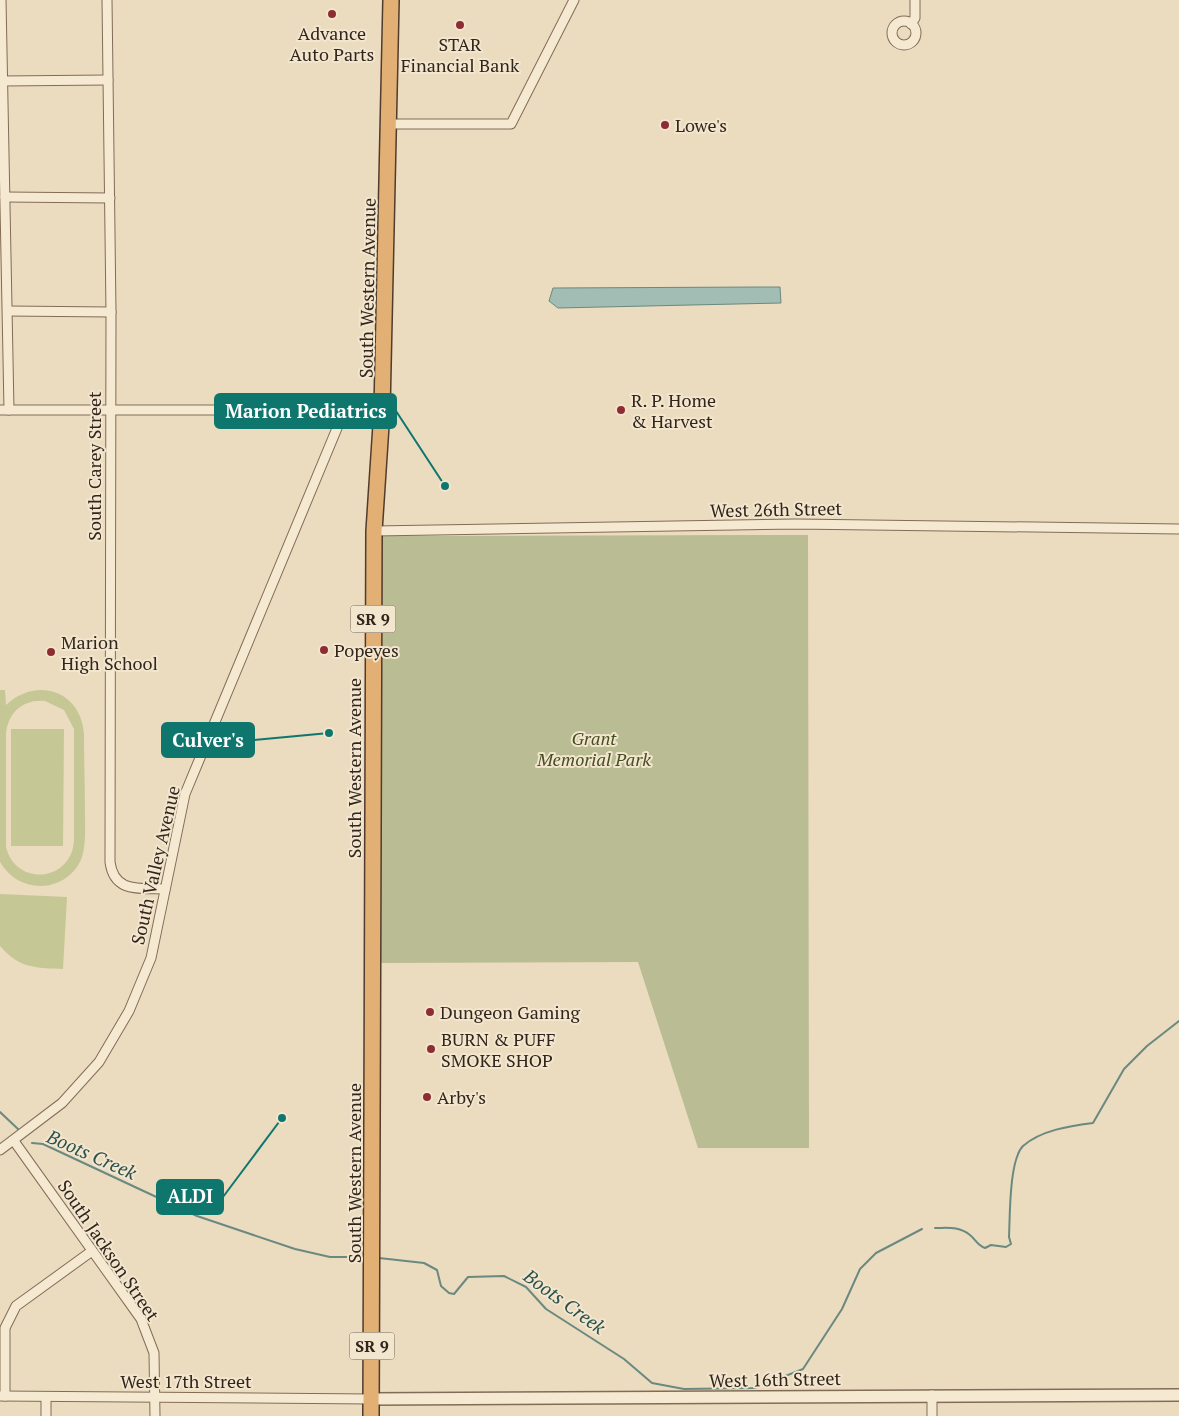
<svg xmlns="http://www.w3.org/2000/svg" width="1179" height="1416" font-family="'PT Serif',serif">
<rect width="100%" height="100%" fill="#ebdbbf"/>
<g fill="#c5c894" fill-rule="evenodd">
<path d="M0,690H5L6,705C37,676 81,691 84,734C84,761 85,788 85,815C85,828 86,844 82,857C76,874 59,886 41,886C23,886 9,877 0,862ZM45,701L64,710L74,729V841C71,882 16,887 6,847V735C7,713 23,699 45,701Z"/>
<polygon points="11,729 64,729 63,846 11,846"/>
<path d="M0,894L67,897L63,969C35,968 19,968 0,946Z"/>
</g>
<polygon fill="#babc93" points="808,535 809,1148 698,1148 638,962 381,963 380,536"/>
<polygon fill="#a2bdb3" stroke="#6a8980" points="759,287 780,287 781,303 558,308 549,301 553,288"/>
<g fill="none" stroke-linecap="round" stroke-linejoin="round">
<g stroke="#6a8980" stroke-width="2">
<polyline points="0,1112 18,1129"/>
<polyline points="32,1143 43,1144 197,1216 295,1249 330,1257 367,1257"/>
<path d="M935,1228C948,1228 959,1226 970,1235C976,1240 977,1245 985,1248L991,1245L1006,1247L1011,1244L1009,1237C1010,1217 1009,1160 1023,1146C1041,1130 1070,1126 1093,1123L1124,1069L1147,1046L1179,1021"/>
<polyline points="379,1258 424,1263 437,1270 441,1286 449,1293 454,1294 468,1277 504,1276 526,1287 546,1309 624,1359 652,1383 684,1389 755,1388 803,1369 842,1309 860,1269 876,1253 922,1229"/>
</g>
<g stroke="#826c58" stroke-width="11">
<g id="minor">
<polyline points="1,0 9,410"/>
<path d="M107,0L111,312L110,862C114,893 139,888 165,889"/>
<circle cx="904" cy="33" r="12"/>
<polyline points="911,24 915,18 915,0"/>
<polyline points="3,81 108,80"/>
<polyline points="390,124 511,124 574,0"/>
<polyline points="5,197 110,198"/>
<polyline points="8,311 111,312"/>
<polyline points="0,410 382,410"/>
<polyline points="374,531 796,524 1179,529"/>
<polyline points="14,1141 141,1319 154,1353 155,1416"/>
<polyline points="0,1150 62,1103 99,1062 129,1011 151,958 185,794 345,409"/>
<polyline points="0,1396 371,1399"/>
<polyline points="5,1396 5,1328 16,1306 92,1251"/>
<polyline points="46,1416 46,1397"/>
<polyline points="932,1416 932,1395"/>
</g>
</g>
<g stroke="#826c58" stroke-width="14">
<polyline id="tertiary" points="371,1399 1179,1395"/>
</g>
<g stroke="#503b2d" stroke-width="18">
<polyline id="trunk" points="371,1416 374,531 382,410 391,0"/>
</g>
<use href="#minor" stroke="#f6e9d1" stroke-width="9"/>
<use href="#tertiary" stroke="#f6e9d1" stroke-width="11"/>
<use href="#trunk" stroke="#e2b075" stroke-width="15"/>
</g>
<g fill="#8d2c33" stroke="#f3e6ce" stroke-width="2">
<circle cx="332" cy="14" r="5"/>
<circle cx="460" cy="25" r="5"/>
<circle cx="665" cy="125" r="5"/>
<circle cx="621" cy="410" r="5"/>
<circle cx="324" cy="650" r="5"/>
<circle cx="51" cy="652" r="5"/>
<circle cx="430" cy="1012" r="5"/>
<circle cx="431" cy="1049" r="5"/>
<circle cx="427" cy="1097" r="5"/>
</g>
<g text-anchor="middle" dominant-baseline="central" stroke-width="4" stroke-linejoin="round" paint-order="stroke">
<g fill="#f3e6ce" stroke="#6c5f51" stroke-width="1">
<rect x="350.5" y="605.5" width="45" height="27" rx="4"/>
<rect x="349.5" y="1332.5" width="45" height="27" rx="4"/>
</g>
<g font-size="16" font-weight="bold" fill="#32251c">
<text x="373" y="619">SR 9</text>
<text x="372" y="1346">SR 9</text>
</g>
<g font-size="18" fill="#32251c" stroke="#f3e6ce" text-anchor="start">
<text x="332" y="33" text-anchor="middle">Advance<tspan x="332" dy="21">Auto Parts</tspan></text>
<text x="460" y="44" text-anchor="middle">STAR<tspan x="460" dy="21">Financial Bank</tspan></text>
<text x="675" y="125">Lowe's</text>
<text x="631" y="400">R. P. Home<tspan x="631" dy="21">&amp; Harvest</tspan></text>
<text x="61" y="642">Marion<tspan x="61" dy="21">High School</tspan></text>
<text x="334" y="650">Popeyes</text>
<text x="440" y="1012">Dungeon Gaming</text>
<text x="441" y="1039">BURN &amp; PUFF<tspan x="441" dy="21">SMOKE SHOP</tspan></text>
<text x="437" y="1097">Arby's</text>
</g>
<g font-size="18" fill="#32251c" stroke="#f3e6ce">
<text transform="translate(367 288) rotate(-89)">South Western Avenue</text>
<text transform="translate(94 466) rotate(-90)">South Carey Street</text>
<text transform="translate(776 509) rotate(-1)">West 26th Street</text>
<text transform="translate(354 768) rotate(-90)">South Western Avenue</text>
<text transform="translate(155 865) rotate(-77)">South Valley Avenue</text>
<text transform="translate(354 1173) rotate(-90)">South Western Avenue</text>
<text transform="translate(109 1250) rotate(56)">South Jackson Street</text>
<text transform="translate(775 1379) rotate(-1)">West 16th Street</text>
<text x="186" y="1381">West 17th Street</text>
</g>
<g font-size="18" font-style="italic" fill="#464e24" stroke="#f3e6ce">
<text x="594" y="738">Grant<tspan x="594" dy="21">Memorial Park</tspan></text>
</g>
<g font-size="19" font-style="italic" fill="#2c514c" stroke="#f3e6ce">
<text transform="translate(92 1154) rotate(24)">Boots Creek</text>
<text transform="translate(565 1301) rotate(36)">Boots Creek</text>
</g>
</g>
<path fill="none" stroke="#0f766e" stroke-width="2" d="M445 486L396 411M329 733L254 740M282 1118L223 1197"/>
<g fill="#0f766e" stroke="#f3e6ce" stroke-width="2">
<circle cx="445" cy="486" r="5"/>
<circle cx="329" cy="733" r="5"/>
<circle cx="282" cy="1118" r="5"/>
</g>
<g fill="#0f766e" stroke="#0f766e" stroke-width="2">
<rect x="215" y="394" width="181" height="34" rx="5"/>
<rect x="162" y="723" width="92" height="34" rx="5"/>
<rect x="157" y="1180" width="66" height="34" rx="5"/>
</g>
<g font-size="19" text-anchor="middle" font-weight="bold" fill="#fff">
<text x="306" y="418">Marion Pediatrics</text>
<text x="208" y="747">Culver's</text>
<text x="190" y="1203">ALDI</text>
</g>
</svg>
